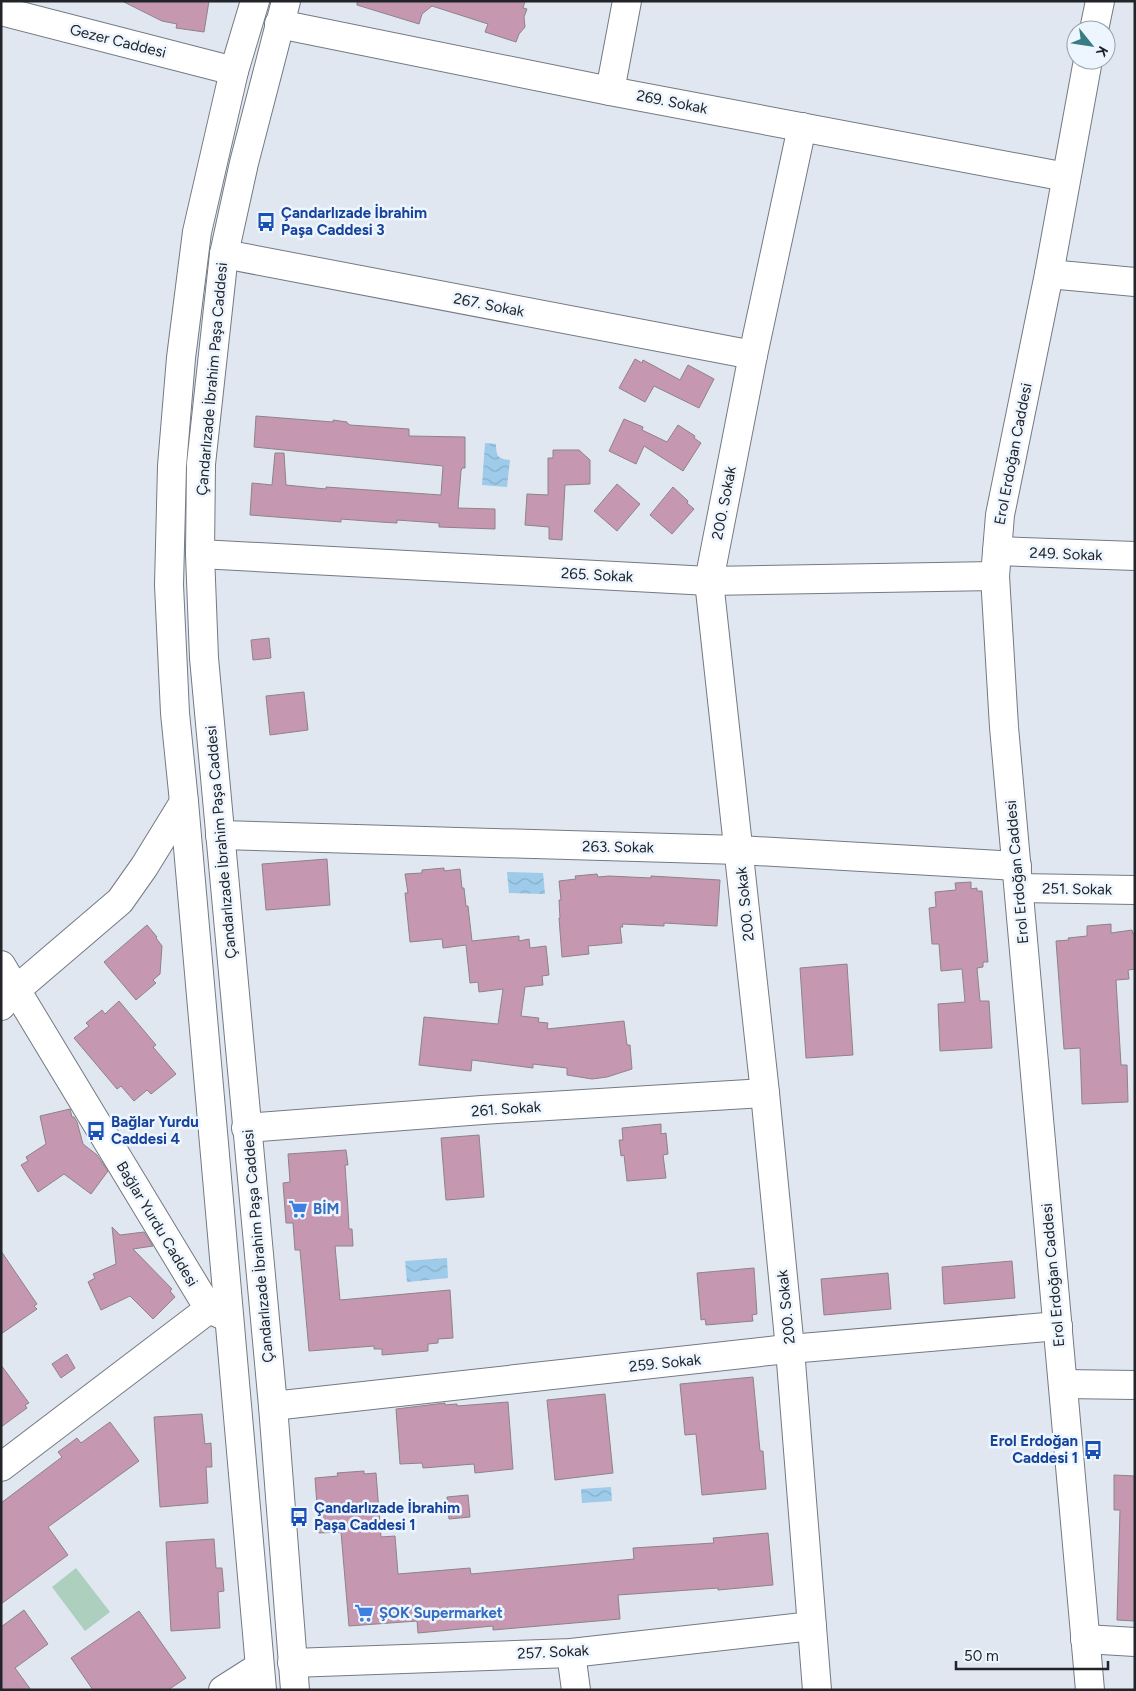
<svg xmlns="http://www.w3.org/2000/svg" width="1136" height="1691" font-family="Figtree,sans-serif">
<defs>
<pattern id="water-waves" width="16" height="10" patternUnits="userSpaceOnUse" patternTransform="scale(1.25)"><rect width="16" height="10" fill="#9dcbe9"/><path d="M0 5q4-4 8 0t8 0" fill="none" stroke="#87aec8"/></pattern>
</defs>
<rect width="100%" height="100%" fill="#e0e7f1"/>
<polygon fill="#accfbe" points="76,1568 110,1612 85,1631 52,1587"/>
<g fill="url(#water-waves)">
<path d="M485,443L496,444C496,456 498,459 510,460L507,487L482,485Z"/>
<polygon points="507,872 543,873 545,894 509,893"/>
<polygon points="447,1258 448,1278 407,1282 405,1261"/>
<polygon points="611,1487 612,1501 582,1503 581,1489"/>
</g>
<g fill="#c597b0" stroke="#8e8388">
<polygon points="122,1 209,1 204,32 176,28 177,24 162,21"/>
<polygon points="357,1 525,1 523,8 527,9 524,17 525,27 519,34 516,42 485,32 488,24 432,6 422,14 419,24 357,5"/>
<polygon points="635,359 642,363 643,360 680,380 688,365 714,379 699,408 654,386 645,402 619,388"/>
<polygon points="256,416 333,422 333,420 347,422 347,423 350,425 409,429 409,436 465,437 465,468 462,468 461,471 458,508 495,509 495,529 439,527 439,523 397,520 397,523 380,522 341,519 341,522 250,515 252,483 272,485 275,453 284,453 286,485 326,489 326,487 441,495 443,466 254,447"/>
<polygon points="624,419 643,427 642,430 667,442 678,425 695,436 694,438 701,443 683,471 644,446 636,464 609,451"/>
<polygon points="553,450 579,450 590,460 590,484 565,485 562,540 549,539 549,527 525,525 527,494 548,495 548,458 553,458"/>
<polygon points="617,484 640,504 617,531 594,511"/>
<polygon points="673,487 688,501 687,503 694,509 672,534 650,515"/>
<polygon points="269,638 271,658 253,660 251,640"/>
<polygon points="304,692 308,730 270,735 266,696"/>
<polygon points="327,859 330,905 266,910 262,864"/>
<polygon points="444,868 444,871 460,869 462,888 464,888 466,906 468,906 472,941 519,936 519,941 529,939 530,948 546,946 549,975 542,976 543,985 525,987 521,1016 539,1018 538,1022 548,1023 547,1029 624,1021 627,1045 630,1045 632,1069 607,1077 592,1079 567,1075 567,1068 533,1064 533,1068 472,1060 471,1071 419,1065 424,1017 498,1024 503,989 479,992 478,982 470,983 466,945 443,948 442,939 410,942 405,893 408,893 405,874 422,873 422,870"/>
<polygon points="597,874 598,877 609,876 651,878 651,876 720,880 717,926 664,923 664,926 622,924 623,927 620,927 622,943 588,946 589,954 562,957 559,918 560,918 559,900 561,900 559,881 576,879 575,876"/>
<polygon points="971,882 971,889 977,888 977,891 982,891 988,962 983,962 983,967 977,968 980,1001 989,1001 992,1048 940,1051 938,1004 965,1002 962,969 941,971 939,944 932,944 929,908 936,907 935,892 956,890 955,883"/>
<polygon points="1111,924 1111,933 1132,930 1133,934 1135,933 1135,969 1128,970 1129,979 1116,980 1121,1065 1127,1065 1128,1102 1082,1104 1080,1048 1064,1049 1056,941 1069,940 1068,938 1087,936 1087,926"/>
<polygon points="147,925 157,937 156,938 162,946 160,974 153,980 156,983 136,1000 104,962"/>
<polygon points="847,964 853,1055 806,1058 800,968"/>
<polygon points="119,1001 156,1045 153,1047 176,1074 151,1094 147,1090 134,1101 121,1086 117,1089 74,1038 89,1026 86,1023 102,1010 105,1014"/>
<polygon points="70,1109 72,1117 74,1117 77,1122 83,1144 97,1155 108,1171 91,1194 64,1174 38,1192 21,1165 28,1161 26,1157 46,1144 40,1116"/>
<polygon points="661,1124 661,1134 666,1133 668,1154 663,1155 666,1178 627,1181 624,1155 621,1156 619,1140 623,1140 622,1128"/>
<polygon points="479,1135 484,1197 446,1200 441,1138"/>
<polygon points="346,1150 348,1165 345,1165 348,1210 349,1229 352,1229 353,1246 335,1246 340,1300 450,1290 453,1338 438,1339 438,1343 428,1344 428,1351 382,1355 382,1349 374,1349 374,1346 309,1351 300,1250 295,1250 293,1223 286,1223 283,1183 290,1182 288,1154"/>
<polygon points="112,1227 120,1235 144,1232 153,1246 133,1249 172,1289 170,1291 175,1297 153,1319 130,1296 101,1310 88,1282 95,1278 93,1274 116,1264"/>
<polygon points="1,1251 37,1304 34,1306 37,1309 1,1334"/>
<polygon points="1012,1261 1015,1298 944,1304 942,1267"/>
<polygon points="754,1268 757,1314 752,1315 753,1321 706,1325 705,1319 701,1320 697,1273"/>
<polygon points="888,1273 891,1309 824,1315 821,1279"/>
<polygon points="67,1354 75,1368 61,1378 52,1364"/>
<polygon points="1,1365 29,1403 25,1405 27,1408 1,1427"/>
<polygon points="753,1377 760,1451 763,1451 766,1489 702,1495 696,1434 685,1435 680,1384"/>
<polygon points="605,1394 613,1473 555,1480 547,1400"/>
<polygon points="508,1402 513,1469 475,1473 474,1464 423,1468 422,1463 400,1464 396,1409 445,1403 445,1405 457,1404 457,1406"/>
<polygon points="202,1414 205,1444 211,1443 212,1467 206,1467 208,1503 160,1507 154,1417"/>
<polygon points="110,1422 139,1461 48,1527 68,1555 1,1604 1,1503 62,1457 58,1452 77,1438 81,1443"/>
<polygon points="364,1471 364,1474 376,1473 381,1537 395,1536 398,1574 470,1568 471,1574 634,1559 633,1548 714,1543 713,1538 768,1533 773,1585 718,1590 718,1588 618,1595 620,1619 493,1630 493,1626 418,1633 417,1621 349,1626 341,1532 319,1533 315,1478 338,1476 337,1473"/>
<polygon points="1114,1475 1135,1476 1135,1621 1117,1620 1120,1510 1114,1510"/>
<polygon points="468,1495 470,1517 449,1519 447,1497"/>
<polygon points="214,1539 216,1568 222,1568 224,1591 218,1592 220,1628 171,1631 166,1542"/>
<polygon points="24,1610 48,1644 15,1668 31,1690 1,1690 1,1627"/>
<polygon points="139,1611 186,1678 168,1690 93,1690 71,1658"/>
</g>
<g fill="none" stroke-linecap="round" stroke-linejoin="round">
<g stroke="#747a83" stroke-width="30">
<g id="minor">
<polyline points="1,11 234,71"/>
<polyline points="279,24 610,91 1066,177"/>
<polyline points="1094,30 1100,1"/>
<polyline points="1088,60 1049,274 1000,515 995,576 1004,727 1090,1690"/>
<polyline points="610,91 627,1"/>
<polyline points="802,127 753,355 709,581 765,1093 790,1349 817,1690"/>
<polyline points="224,254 753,355"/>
<polyline points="1049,274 1135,282"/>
<polyline points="997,551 1135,556"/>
<polyline points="200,554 709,581 995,576"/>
<polyline points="220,835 739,850 1017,866"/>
<polyline points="1019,888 1135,890"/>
<polyline points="1,965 209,1309 229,1318"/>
<polyline points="1,1006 17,989 120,901 144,867 184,802"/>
<polyline points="246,1128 482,1110 765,1093"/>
<polyline points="1063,1384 1135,1385"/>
<polyline points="273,1406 778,1350 1058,1326"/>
<polyline points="1,1467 209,1309"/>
<polyline points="1085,1639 1135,1642"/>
<polyline points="571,1653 576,1690"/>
<polyline points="292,1663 571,1653 812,1626"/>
<polyline points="223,1690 259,1667"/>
</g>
</g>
<g stroke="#747a83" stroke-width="30">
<g id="major">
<polyline points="255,1 234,71 197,232 181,358 172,466 169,585 175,713 184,802 262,1690"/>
<polyline points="286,1 244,163 224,254 201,464 200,554 204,658 273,1406 295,1690"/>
</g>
</g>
<use href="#minor" stroke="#fff" stroke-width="28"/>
<use href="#major" stroke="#fff" stroke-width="28"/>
</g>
<defs>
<g id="bus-bare" transform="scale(1.5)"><path d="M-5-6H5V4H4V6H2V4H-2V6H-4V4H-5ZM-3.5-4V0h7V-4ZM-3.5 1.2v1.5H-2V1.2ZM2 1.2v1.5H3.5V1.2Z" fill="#1a4fb4" stroke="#edf5ff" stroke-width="2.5" paint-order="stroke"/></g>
<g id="supermarket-bare" transform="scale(1.5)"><path d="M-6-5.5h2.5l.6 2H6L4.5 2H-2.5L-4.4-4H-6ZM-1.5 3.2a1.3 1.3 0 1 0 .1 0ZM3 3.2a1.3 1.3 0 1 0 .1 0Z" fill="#3f7fe0" stroke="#edf5ff" stroke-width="2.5" paint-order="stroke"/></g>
</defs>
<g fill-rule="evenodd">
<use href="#bus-bare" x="266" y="222"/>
<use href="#bus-bare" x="96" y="1131"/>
<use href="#supermarket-bare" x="298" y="1209"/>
<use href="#bus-bare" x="1093" y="1450"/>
<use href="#bus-bare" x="299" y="1517"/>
<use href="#supermarket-bare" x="364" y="1613"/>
</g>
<g text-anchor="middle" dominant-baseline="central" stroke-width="5" stroke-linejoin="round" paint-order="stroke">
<g font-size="15" fill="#212428" stroke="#edf5ff">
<text transform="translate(118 41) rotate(14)">Gezer Caddesi</text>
<text transform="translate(672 102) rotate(11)">269. Sokak</text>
<text transform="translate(489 305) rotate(11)">267. Sokak</text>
<text transform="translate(212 379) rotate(-85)">Çandarlızade İbrahim Paşa Caddesi</text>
<text transform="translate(1013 454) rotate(-79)">Erol Erdoğan Caddesi</text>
<text transform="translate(724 503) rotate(-79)">200. Sokak</text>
<text transform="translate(1066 554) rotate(2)">249. Sokak</text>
<text transform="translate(597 575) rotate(3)">265. Sokak</text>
<text transform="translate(221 842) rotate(-95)">Çandarlızade İbrahim Paşa Caddesi</text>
<text transform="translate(618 847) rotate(1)">263. Sokak</text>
<text transform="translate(1017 872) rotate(-95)">Erol Erdoğan Caddesi</text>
<text transform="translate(1077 889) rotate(1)">251. Sokak</text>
<text transform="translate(745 904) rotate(-96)">200. Sokak</text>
<text transform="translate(506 1109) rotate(-4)">261. Sokak</text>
<text transform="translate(157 1224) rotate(59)">Bağlar Yurdu Caddesi</text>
<text transform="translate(258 1246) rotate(-95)">Çandarlızade İbrahim Paşa Caddesi</text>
<text transform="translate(1053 1275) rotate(-95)">Erol Erdoğan Caddesi</text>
<text transform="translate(786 1307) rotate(-96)">200. Sokak</text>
<text transform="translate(665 1363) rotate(-6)">259. Sokak</text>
<text transform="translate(553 1652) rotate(-3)">257. Sokak</text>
</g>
<g font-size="15" font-weight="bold" fill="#164399" stroke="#edf5ff" text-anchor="start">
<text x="281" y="213">Çandarlızade İbrahim<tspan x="281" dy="17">Paşa Caddesi 3</tspan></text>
<text x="111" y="1122">Bağlar Yurdu<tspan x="111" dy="17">Caddesi 4</tspan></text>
<text x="1078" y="1441" text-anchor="end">Erol Erdoğan<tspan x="1078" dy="17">Caddesi 1</tspan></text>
<text x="314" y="1508">Çandarlızade İbrahim<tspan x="314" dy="17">Paşa Caddesi 1</tspan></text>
</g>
<g font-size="15" font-weight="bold" fill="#366cbe" stroke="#edf5ff" text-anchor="start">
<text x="313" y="1209">BİM</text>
<text x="379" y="1613">ŞOK Supermarket</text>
</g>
</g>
<rect width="1136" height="1691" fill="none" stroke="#212428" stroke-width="5"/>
<g transform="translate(1091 45) rotate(120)"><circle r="24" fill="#edf5ff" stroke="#9ba1a9"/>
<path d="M0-4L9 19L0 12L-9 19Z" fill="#367e84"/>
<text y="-8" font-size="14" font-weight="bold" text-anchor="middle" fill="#212428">K</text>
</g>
<path d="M956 1661v8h152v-8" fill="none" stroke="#212428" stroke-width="2.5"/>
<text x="964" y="1661" font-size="15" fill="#212428" stroke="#edf5ff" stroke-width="4" paint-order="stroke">50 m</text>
</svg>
